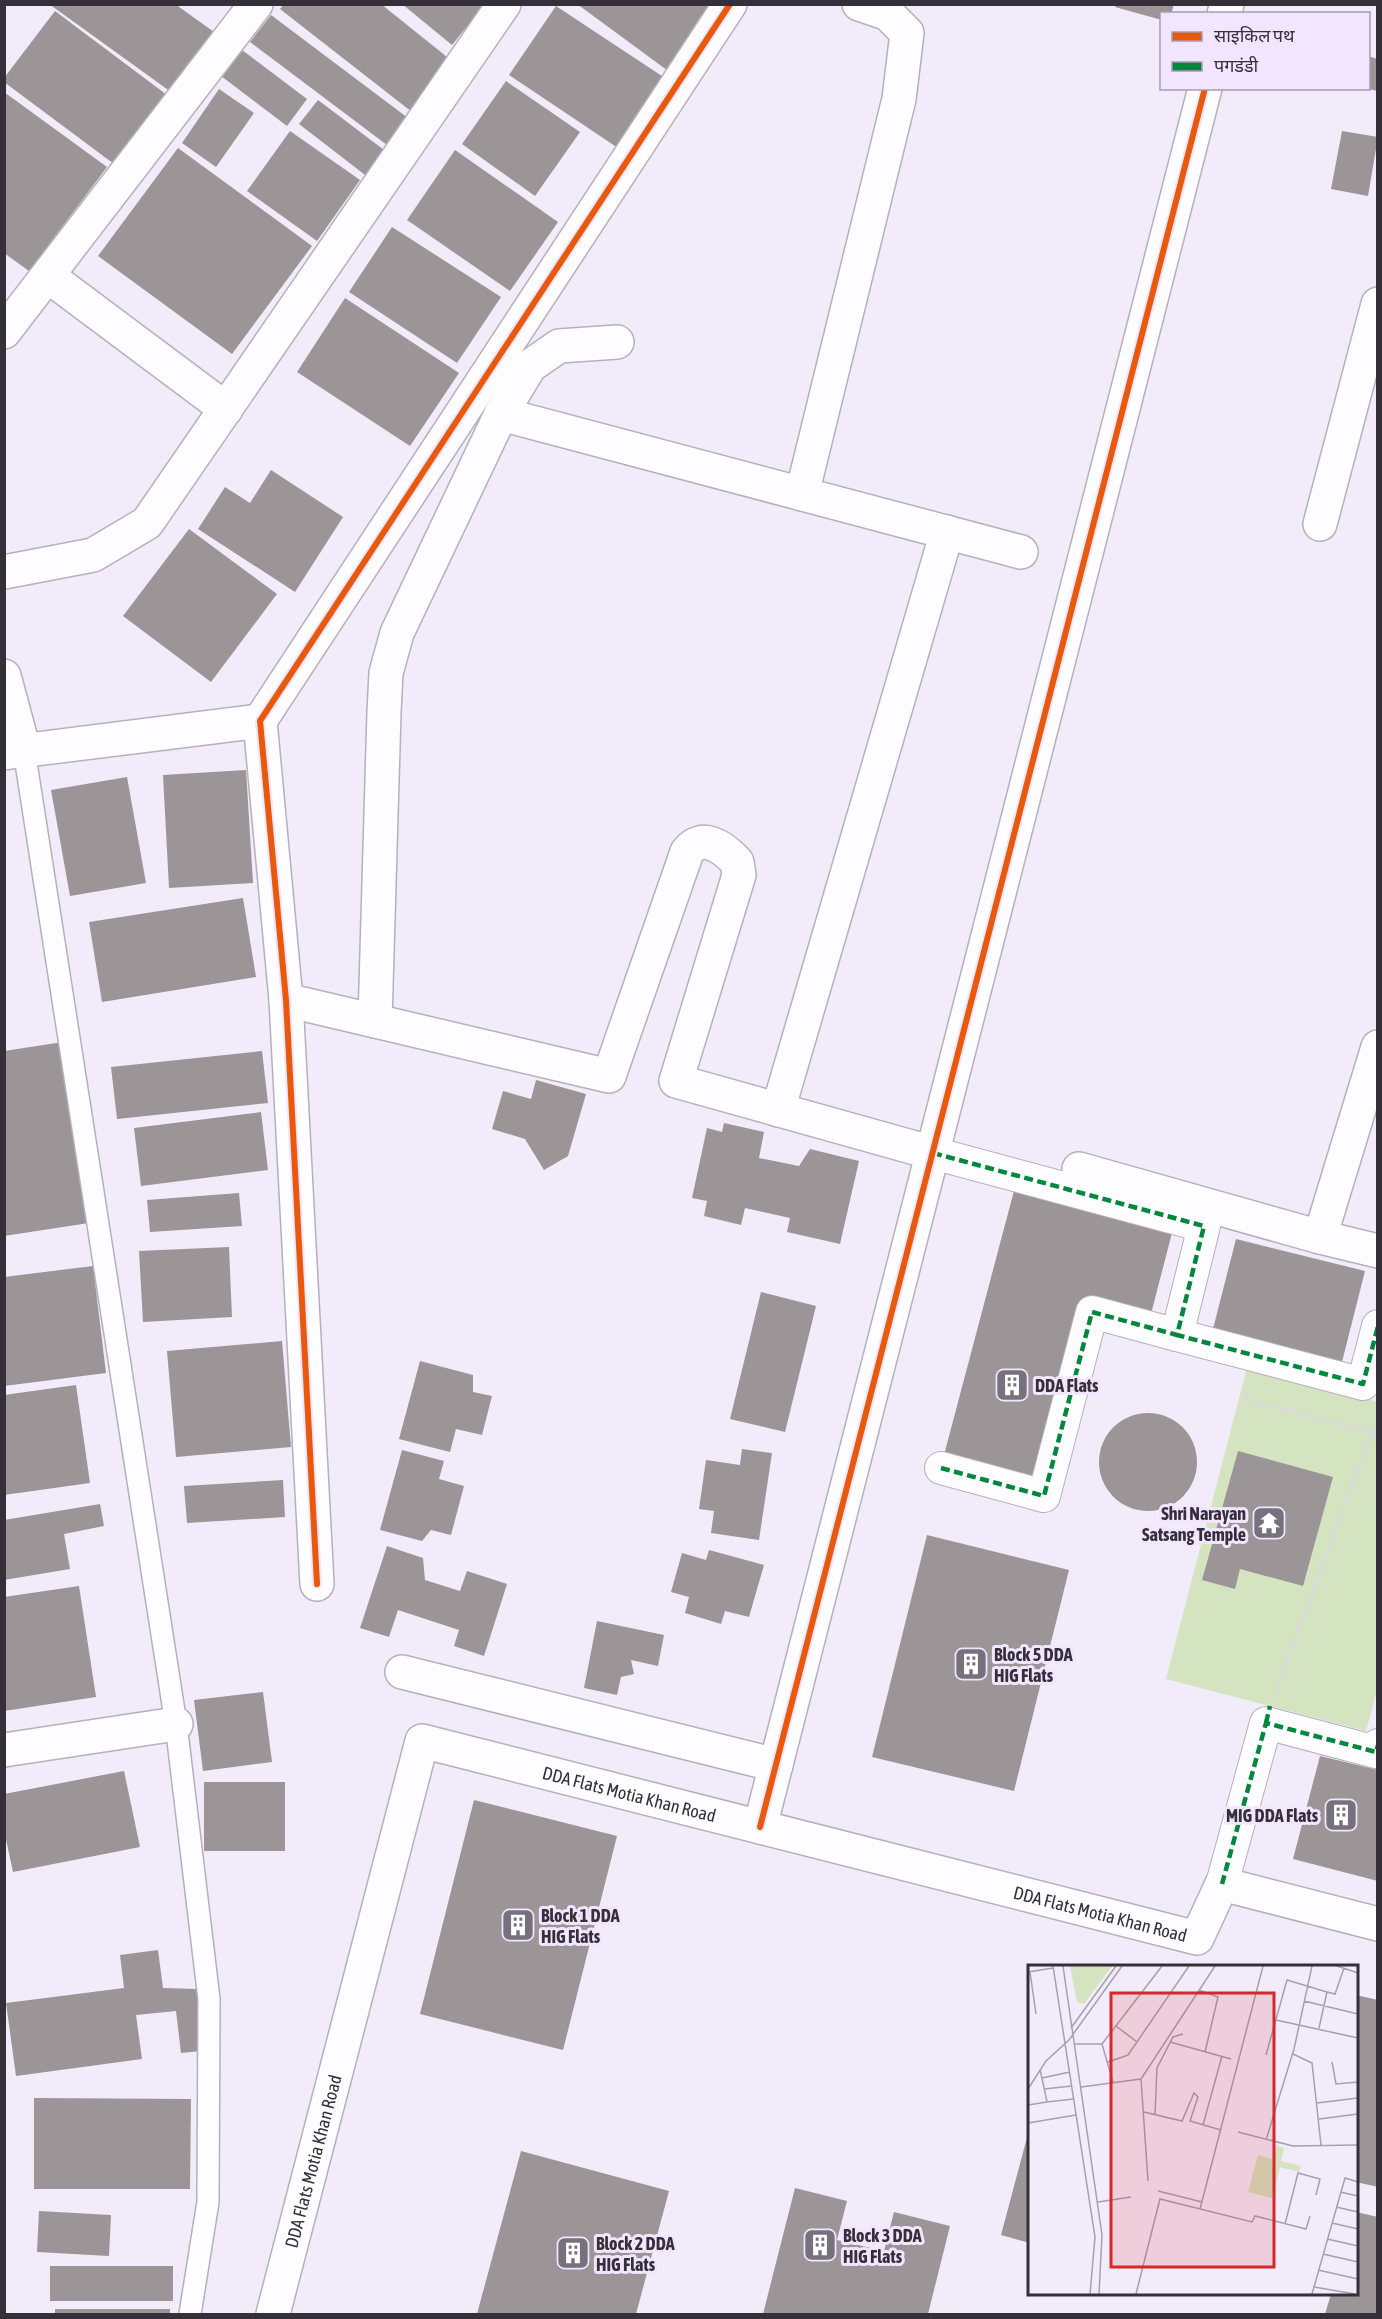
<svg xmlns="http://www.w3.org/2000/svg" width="1382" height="2319" font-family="'Asap Condensed','Noto Sans Devanagari',sans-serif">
<rect width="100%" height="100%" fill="#f2ebf9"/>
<polygon fill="#d4e3c0" points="1247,1368 1377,1402 1378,1687 1366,1731 1166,1679"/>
<g fill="#9b9597">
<polygon points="49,4 175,4 214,32 171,92"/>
<polygon points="284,4 381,4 452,61 412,112 280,9"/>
<polygon points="402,4 485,4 452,45"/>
<polygon points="577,4 704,4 719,15 675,76"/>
<polygon points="1116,4 1174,4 1171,14 1162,14 1162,20 1115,7"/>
<polygon points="556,6 668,80 621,150 509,75"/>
<polygon points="55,11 167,95 114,164 4,82 4,78"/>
<polygon points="271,15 408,118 387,145 250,42"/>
<polygon points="242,50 307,99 287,126 221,76"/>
<polygon points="1368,56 1378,59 1378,91 1368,89"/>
<polygon points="506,81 580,132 535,196 462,144"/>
<polygon points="219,89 254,113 216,167 182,143"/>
<polygon points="4,92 107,167 29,271 4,253"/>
<polygon points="318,100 388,153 369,178 299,124"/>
<polygon points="290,131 360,180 317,241 247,191"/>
<polygon points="1342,131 1378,137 1368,196 1331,189"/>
<polygon points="178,148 312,246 232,354 98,256"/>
<polygon points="455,150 558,222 510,291 407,220"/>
<polygon points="392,227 501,297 457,363 349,292"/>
<polygon points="345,298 459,373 410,446 297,372"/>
<polygon points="271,470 343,517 295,592 198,529 225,487 250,503"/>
<polygon points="189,529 277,594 211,682 123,616"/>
<polygon points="246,770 253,883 169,888 163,775"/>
<polygon points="127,777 146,883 70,896 51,790"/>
<polygon points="243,898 256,977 102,1002 89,922"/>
<polygon points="63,1042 89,1223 4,1236 4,1051"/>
<polygon points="262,1051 268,1103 117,1119 111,1067"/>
<polygon points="536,1080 586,1094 568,1156 544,1170 525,1139 492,1129 503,1091 531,1099"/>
<polygon points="261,1112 268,1170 141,1186 134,1128"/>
<polygon points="724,1123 764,1132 759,1158 799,1166 810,1149 859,1161 840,1244 787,1232 790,1218 745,1208 741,1225 704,1216 707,1201 692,1198 707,1128 722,1132"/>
<polygon points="1015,1187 1173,1229 1151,1314 1084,1297 1036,1479 944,1455"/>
<polygon points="239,1193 242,1226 150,1232 147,1200"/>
<polygon points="1236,1239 1365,1271 1342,1362 1213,1329"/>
<polygon points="229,1247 232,1317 143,1322 139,1251"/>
<polygon points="93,1266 106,1373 4,1386 4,1277"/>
<polygon points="761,1292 816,1306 785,1432 730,1419"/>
<polygon points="282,1341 291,1447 176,1457 167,1351"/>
<polygon points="420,1361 473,1375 473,1392 492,1396 482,1435 456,1429 450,1452 399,1439"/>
<polygon points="76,1385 90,1483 4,1495 4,1395"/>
<circle cx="1148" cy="1462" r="49"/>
<polygon points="742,1449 772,1453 759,1540 711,1533 714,1511 699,1509 706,1460 740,1465"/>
<polygon points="402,1450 444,1461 439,1479 464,1486 451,1535 431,1530 422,1541 380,1530"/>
<polygon points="1238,1451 1333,1477 1303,1586 1240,1569 1235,1589 1202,1580"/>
<polygon points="283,1480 285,1517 187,1523 184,1486"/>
<polygon points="100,1504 104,1526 64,1534 70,1569 4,1580 4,1520"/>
<polygon points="927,1535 1069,1570 1014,1791 872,1757"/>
<polygon points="387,1546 423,1558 425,1580 460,1591 467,1571 507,1584 484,1656 454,1646 459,1630 398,1610 389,1637 360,1628"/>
<polygon points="709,1550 764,1565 749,1617 725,1611 721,1624 685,1613 689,1597 671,1592 682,1553 706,1560"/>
<polygon points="79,1586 96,1697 4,1711 4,1597"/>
<polygon points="597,1621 664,1635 658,1666 631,1660 634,1674 621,1677 617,1695 584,1688"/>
<polygon points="263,1692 272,1762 203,1771 194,1700"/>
<polygon points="1320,1756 1378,1770 1378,1881 1293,1859"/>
<polygon points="124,1771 140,1847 13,1872 4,1830 4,1794"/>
<rect x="204" y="1782" width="81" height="69"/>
<polygon points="474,1800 617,1836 563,2050 420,2014"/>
<polygon points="158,1950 163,1988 197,1989 201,2051 181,2053 176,2011 136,2015 142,2059 16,2076 6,2003 124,1988 120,1955"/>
<polygon points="1356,1995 1378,2000 1378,2187 1356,2182"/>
<polygon points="34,2098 191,2099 190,2189 34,2189"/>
<polygon points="1029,2130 1030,2131 1030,2243 1001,2235"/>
<polygon points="521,2151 669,2191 636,2314 477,2314"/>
<polygon points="795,2188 847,2201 837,2240 884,2251 894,2212 950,2226 928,2314 763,2314"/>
<polygon points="39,2211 111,2215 109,2256 37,2252"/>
<polygon points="1356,2212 1378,2217 1378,2314 1325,2314 1331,2294 1356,2294"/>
<rect x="50" y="2266" width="123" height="35"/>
<rect x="55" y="2309" width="115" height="5"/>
</g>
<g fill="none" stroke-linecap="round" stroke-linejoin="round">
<g stroke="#b6b0bb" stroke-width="24">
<polyline id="service" points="24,750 176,1724 209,1999 208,2202 190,2314"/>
</g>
<g stroke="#b6b0bb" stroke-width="34">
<g id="pedestrian">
<polyline points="933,1153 1204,1226 1177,1335 1363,1384 1378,1326"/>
<polyline points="941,1468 1044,1496 1092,1312 1177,1335"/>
<polyline points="1222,1884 1266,1723 1376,1752 1378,1745"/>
</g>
</g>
<g stroke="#b6b0bb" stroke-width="36">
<g id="minor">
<polyline points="1224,14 1227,4"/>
<polyline points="48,276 226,409"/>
<polyline points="4,332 256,4"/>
<polyline points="501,414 1021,552"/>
<polyline points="802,494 899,99 907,33 888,14 859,4"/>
<polyline points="1320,524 1378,304"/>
<polyline points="4,572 93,555 147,523 504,4"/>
<polyline points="4,676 24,750"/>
<polyline points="4,753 260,721"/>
<path d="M286,1000L609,1076L687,852C702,832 723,847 737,862L739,875L676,1081L933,1153"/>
<polyline points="375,1021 384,712 386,673 397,633 501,414 530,366 559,346 617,342"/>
<polyline points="778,1110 947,532"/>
<polyline points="1079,1169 1320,1237 1378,1251"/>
<polyline points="1320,1237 1378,1047"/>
<polyline points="317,1584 286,1000 260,721 730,4"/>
<polyline points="402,1672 776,1765"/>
<polyline points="4,1750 176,1724"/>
<polyline points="760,1827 1205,88"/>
<path id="s1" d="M273,2314L422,1741L1197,1938L1222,1884L1378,1924"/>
</g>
</g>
<g stroke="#dbd9dd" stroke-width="4" stroke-dasharray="6 3" stroke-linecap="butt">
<polyline points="1248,1390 1245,1400 1378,1433"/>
<polyline points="1276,1691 1372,1431"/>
</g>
<use href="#service" stroke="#fdfcfe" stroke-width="21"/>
<use href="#pedestrian" stroke="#fdfcfe" stroke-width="32"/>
<use href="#minor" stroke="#fdfcfe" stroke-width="33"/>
<g stroke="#00873e" stroke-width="4.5" stroke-dasharray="9 4.5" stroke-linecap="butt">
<polyline points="933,1153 1204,1226 1177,1335 1363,1384 1378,1326"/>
<polyline points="941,1468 1044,1496 1092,1312 1177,1335"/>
<polyline points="1266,1723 1270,1706"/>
<polyline points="1222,1884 1266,1723 1376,1752 1378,1745"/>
</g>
<g stroke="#f2e5ff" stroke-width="10">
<g id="cycleway">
<polyline points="317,1584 286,1000 260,721 730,4"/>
<polyline points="760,1827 1205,88"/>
</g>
</g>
<use href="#cycleway" stroke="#e8590c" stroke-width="6"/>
</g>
<defs>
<g id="building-square" transform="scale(1.725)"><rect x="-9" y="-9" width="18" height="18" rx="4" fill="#76717c" stroke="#f2e5ff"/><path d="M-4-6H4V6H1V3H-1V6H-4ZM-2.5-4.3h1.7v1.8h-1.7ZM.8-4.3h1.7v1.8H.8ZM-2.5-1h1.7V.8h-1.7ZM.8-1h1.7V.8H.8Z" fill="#fff"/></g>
<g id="temple-square" transform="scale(1.725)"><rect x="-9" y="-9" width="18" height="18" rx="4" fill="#76717c" stroke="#f2e5ff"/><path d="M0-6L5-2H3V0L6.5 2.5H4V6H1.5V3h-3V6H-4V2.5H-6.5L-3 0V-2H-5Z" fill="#fff"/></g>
</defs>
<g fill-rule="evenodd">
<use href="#building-square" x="1012" y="1385"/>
<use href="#temple-square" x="1269" y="1523"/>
<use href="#building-square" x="971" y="1664"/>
<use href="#building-square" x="1341" y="1815"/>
<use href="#building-square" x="518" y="1925"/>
<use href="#building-square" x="820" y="2245"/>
<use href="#building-square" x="573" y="2253"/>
</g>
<g text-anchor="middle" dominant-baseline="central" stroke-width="6" stroke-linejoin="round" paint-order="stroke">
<g font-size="18" font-weight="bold" fill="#342f39" stroke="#f2e5ff" text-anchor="start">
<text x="1035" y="1385">DDA Flats</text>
<text x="1246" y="1513" text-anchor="end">Shri Narayan<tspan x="1246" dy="21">Satsang Temple</tspan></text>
<text x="994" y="1654">Block 5 DDA<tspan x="994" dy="21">HIG Flats</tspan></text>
<text x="1318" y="1815" text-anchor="end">MIG DDA Flats</text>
<text x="541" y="1915">Block 1 DDA<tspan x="541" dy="21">HIG Flats</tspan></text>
<text x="843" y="2235">Block 3 DDA<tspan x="843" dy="21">HIG Flats</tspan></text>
<text x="596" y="2243">Block 2 DDA<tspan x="596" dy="21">HIG Flats</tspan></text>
</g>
<g font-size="18" fill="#342f39" stroke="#f2e5ff">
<text stroke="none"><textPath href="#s1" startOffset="806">DDA Flats Motia Khan Road</textPath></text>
<text stroke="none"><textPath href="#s1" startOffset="1292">DDA Flats Motia Khan Road</textPath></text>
<text stroke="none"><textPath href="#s1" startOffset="158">DDA Flats Motia Khan Road</textPath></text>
</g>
</g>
<g transform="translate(1028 1965)">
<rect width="330" height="330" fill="#f2ebf9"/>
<path d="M42,1H84L56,39L49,37ZM249,181L256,183L253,196L273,201L271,207L252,202L244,233L220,227L230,190L245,194Z" fill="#d4e3c0"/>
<path fill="none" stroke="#a6a0ac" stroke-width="1.5" d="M25,1L67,272L62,329M35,1L74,270L71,329M309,1L330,8M0,7L25,3M2,7L8,49M171,25L190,32L177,87M299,27L307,29L316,3M276,36L330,49M248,55L330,73M88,61L109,77M43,63L88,1M142,77L203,94M46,79H74M74,79L134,1M74,79L85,117M265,89L284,98L293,180M238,90L259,15L299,27L291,63M80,97L100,90L161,1M304,97L308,119L330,117M12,104L19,137L46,134M14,113L42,107M53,122L113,114M0,124L18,96L41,75L94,1M16,124L44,121M289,138L330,133M0,140L19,137M116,147L154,156L166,128L170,132L162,156L193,165M127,149L129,103L145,72L155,69M291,154L330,149M0,158L48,150M175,160L194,91M210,167L265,181L330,180M238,175L266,84L284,1M120,216L113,114L187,1M130,226L174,237M312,227L330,231M70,237L103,232M308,242L330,247M172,244L235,1M304,258L330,264M257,259L270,208L292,214L288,230M299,274L330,281M295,289L330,297M290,305L330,314M286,322L327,329M108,329L132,234L224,257L227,251L278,264L282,251M284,329L317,213L330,217"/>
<path fill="#d62828" fill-opacity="0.15" stroke="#d62828" stroke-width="3" d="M83,28H246V302H83Z"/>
<rect width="330" height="330" fill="none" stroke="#342f39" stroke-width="3"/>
</g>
<rect width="1382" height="2319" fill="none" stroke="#342f39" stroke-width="12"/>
<rect x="1160" y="12" width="210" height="78" fill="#f2e5ff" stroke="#a69cb0" stroke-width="1.5"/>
<rect x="1172" y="32" width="30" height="9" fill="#e8590c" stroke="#a69cb0" stroke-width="1.5"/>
<text x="1214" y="42" font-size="18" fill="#342f39">साइकिल पथ</text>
<rect x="1172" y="62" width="30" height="9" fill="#00873e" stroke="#a69cb0" stroke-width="1.5"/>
<text x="1214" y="72" font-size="18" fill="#342f39">पगडंडी</text>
</svg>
